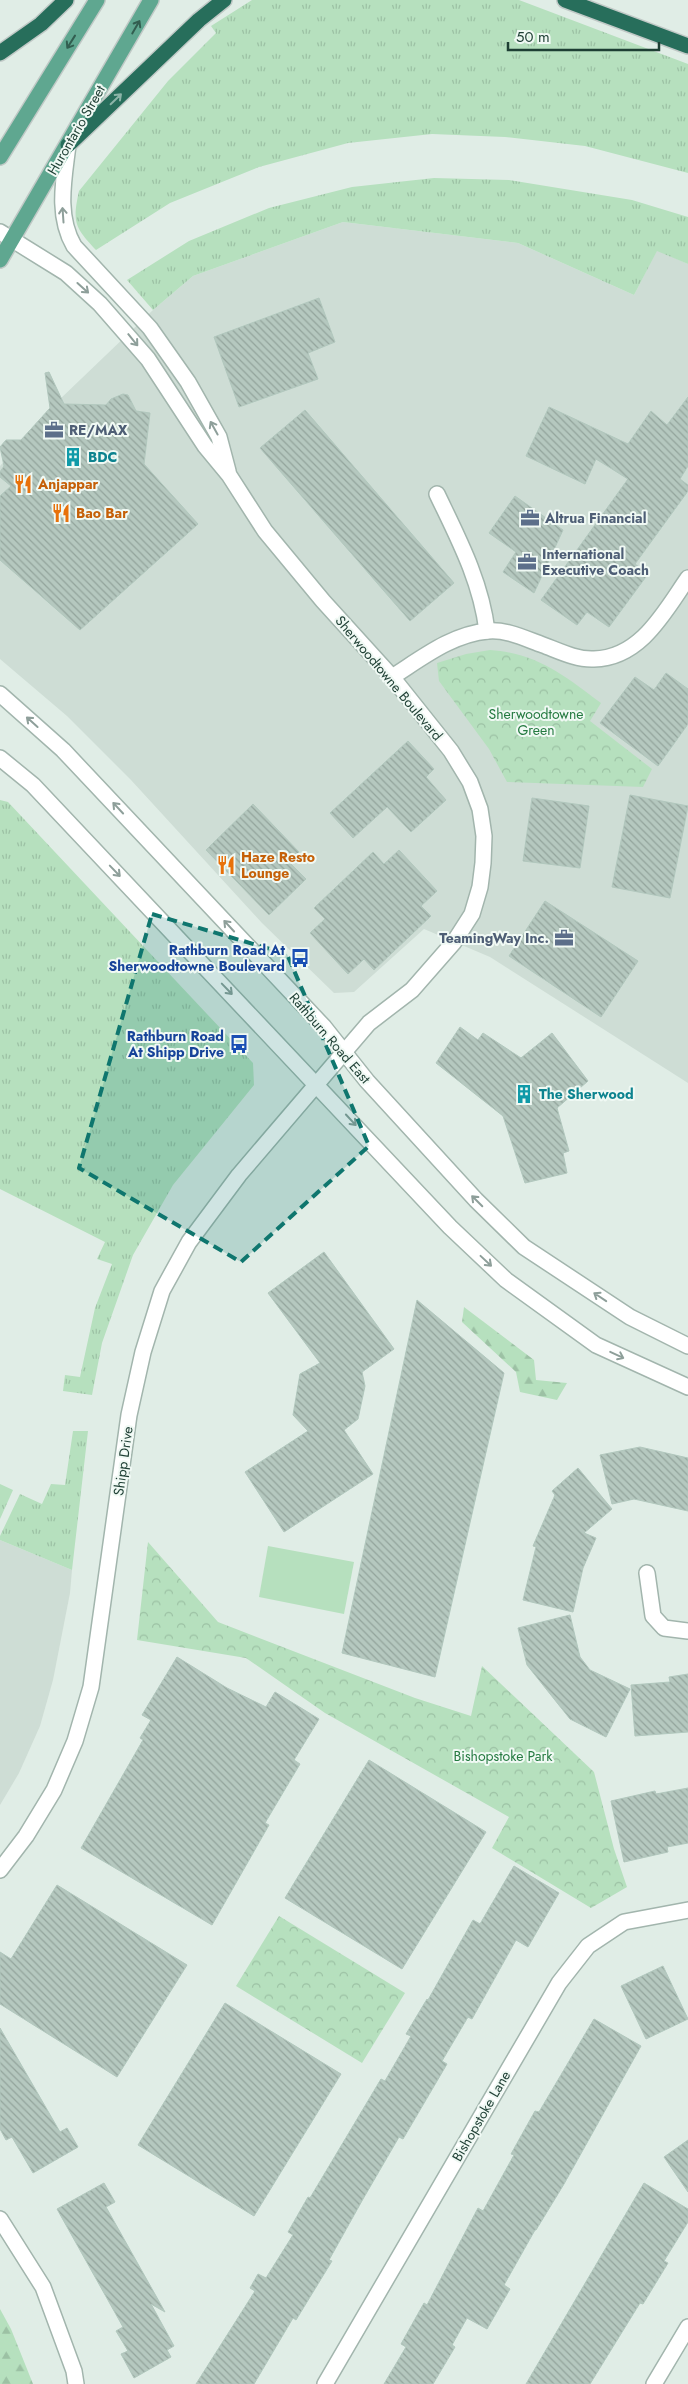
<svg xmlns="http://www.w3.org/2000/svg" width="688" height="2384" font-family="Jost,sans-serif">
<defs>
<pattern id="grass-tufts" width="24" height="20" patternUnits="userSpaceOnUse" patternTransform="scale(1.25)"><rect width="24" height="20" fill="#b6e0be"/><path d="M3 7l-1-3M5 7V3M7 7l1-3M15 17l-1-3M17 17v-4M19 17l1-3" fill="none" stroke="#9cc1a4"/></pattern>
<pattern id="forest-firs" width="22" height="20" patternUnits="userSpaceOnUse" patternTransform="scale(1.25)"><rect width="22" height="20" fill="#b6e0be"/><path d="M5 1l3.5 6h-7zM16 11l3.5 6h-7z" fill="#9cc1a4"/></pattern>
<pattern id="park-crowns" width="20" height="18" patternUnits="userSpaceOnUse" patternTransform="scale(1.25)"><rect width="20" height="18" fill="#b6e0be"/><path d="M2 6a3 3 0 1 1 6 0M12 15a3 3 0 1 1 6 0" fill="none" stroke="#9cc1a4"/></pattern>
<pattern id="building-back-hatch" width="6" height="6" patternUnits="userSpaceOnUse" patternTransform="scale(1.25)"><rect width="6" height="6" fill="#b5c8bf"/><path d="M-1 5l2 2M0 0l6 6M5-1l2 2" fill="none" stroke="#93a49c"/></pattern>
</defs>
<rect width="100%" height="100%" fill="#e0ede6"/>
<g fill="#ceddd5">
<polygon points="343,222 518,243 634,295 657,250 688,264 688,1083 490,957 424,929 354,992 334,993 262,923 131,780 67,716 0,659 0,466 58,401 153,310 193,276"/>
<polygon points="0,1540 72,1570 70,1593 53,1680 40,1726 19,1773 0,1805"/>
</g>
<g fill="url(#grass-tufts)">
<path d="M252,0H519L688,64V173L585,146L505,137L432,134L348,143L259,167L170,203L96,250C75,227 72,223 79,191L168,81L216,33L211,26Z"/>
<polygon points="434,178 509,180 632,200 688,217 688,264 657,251 634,295 518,243 343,222 193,276 153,310 127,280 189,241 269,208 352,187"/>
<polygon points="0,800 8,802 253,1063 254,1085 173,1185 133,1255 102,1343 92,1395 63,1391 65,1375 80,1377 95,1308 112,1264 97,1259 105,1242 0,1189"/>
<polygon points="73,1431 88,1431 72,1570 0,1540 0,1536 20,1494 42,1504 51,1484 65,1485"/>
<polygon points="0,1484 13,1490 0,1519"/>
</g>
<g fill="url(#forest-firs)">
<polygon points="464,1307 534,1360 536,1380 567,1383 557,1400 520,1392 516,1372 462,1322"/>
<polygon points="0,2309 11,2329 33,2384 0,2384"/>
</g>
<g fill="url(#park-crowns)">
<path d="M490,650C537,653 565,676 601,703L590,721L652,769L643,787L507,782L489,749L439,681L437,663L466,654Z"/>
<polygon points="148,1542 218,1622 415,1698 471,1716 482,1666 594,1772 614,1849 627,1887 591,1908 492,1848 509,1817 325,1713 246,1658 137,1640"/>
<polygon points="279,1916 405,1993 362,2063 236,1986"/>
</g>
<polygon fill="#b6e0be" points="268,1546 354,1562 344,1614 259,1597"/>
<g fill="url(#building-back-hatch)" stroke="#b1c7bd">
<polygon points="319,298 335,342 308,353 318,379 239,407 214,337"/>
<polygon points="49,372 64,404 106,405 111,399 123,394 128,395 136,411 150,413 144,464 198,524 80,630 0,560 0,496 11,486 0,477 0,472 4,466 0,447 6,440 21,440 50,408 45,373"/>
<polygon points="688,397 688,466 680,479 688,485 688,491 635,564 648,574 609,627 587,612 577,625 541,600 628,479 596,459 585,484 526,456 549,407 628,444 651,411 667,425"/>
<polygon points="305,410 454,583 410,621 260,448"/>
<polygon points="515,496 563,530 534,593 503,572 516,552 489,533"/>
<polygon points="666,673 688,689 688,724 658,766 600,723 635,677 654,690"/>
<polygon points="408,741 434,769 426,777 446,800 411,832 387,807 353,838 330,813"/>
<polygon points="630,795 688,806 670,898 612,887"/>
<polygon points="532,798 589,806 580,868 523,861"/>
<polygon points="253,804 299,852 289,862 306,879 269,915 206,850"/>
<polygon points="399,850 437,891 421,906 431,916 374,970 364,959 348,974 310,933 325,919 314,908 373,852 384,864"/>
<polygon points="545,901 638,961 601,1017 509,956"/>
<polygon points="460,1027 478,1040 483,1033 521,1058 552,1033 588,1081 557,1108 569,1151 563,1153 567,1173 525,1183 503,1116 436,1063"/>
<polygon points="324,1252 394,1349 362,1372 365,1386 358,1419 344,1430 373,1474 284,1532 245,1472 308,1431 293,1415 300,1374 320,1363 268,1293"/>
<polygon points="417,1300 504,1373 435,1677 342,1653"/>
<polygon points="640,1447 688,1458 688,1511 634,1499 612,1504 600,1455"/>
<polygon points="578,1468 612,1509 584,1533 596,1538 583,1568 573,1612 523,1600 536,1547 533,1546 555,1495 552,1491"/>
<polygon points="570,1615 580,1657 590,1670 630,1689 606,1737 570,1719 527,1665 518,1628"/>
<polygon points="177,1657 227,1688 266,1707 275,1692 319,1719 294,1760 300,1764 265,1823 269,1825 212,1925 81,1848 143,1740 140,1738 151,1720 142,1715"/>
<polygon points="688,1674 688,1732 635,1736 631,1685 670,1682 669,1677"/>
<polygon points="369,1760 486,1832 402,1969 285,1898"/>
<polygon points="688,1788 688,1843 667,1847 668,1852 624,1862 611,1801 655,1791 656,1794"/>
<polygon points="514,1866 559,1893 528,1947 516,1940 472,2019 468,2017 442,2061 447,2064 403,2139 399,2137 363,2199 329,2260 332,2261 296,2320 293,2318 254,2384 196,2384 255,2291 250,2288 258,2274 266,2278 293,2235 288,2232 308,2197 310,2198 381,2079 385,2081 411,2036 406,2034 427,1999 428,2000 473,1920 480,1924"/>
<polygon points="57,1885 187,1965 117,2077 0,2004 0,1952 11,1959"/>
<polygon points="663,1966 688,2019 646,2039 621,1986"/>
<polygon points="225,2003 341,2074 254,2216 138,2145"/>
<polygon points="594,2019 641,2046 564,2184 536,2230 535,2230 504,2285 510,2289 487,2329 467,2318 452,2345 455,2347 433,2384 384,2384 406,2347 401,2344 424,2303 427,2305 478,2208 483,2211 514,2155 511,2154 535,2111 539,2112"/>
<polygon points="0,2028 60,2132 67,2128 78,2147 33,2173 12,2137 6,2140 0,2129"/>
<polygon points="688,2140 688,2192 664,2157"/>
<polygon points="104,2183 115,2202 106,2207 165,2312 151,2304 174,2346 167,2350 171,2357 134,2378 121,2354 128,2351 116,2331 123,2327 57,2209"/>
<polygon points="644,2183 688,2209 688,2222 664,2261 668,2263 643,2304 640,2303 590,2384 526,2384"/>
</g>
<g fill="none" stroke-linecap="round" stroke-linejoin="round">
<g stroke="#a2b5ad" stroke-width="18">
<g id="minor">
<path d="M68,145C64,179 56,215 74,246L150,328L188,382L219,437L228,471"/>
<polyline points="0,232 66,273 100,304 148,359 205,446 229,475 265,531 323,601 392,677 451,751 470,782 480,809 484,836 483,863 480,887 472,914 454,942 412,990 369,1023 239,1175 189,1242 162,1291 143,1352 129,1415 91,1687 75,1741 54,1790 26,1836 0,1870"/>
<path d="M437,494C458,538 481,581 487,631"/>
<path d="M392,677C422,658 452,634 488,631C506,629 526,639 543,645C559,651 577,660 594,659C641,658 665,611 688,578"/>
<polyline points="0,694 63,750 324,1027 367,1081 476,1200 524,1247 630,1317 688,1346"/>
<polyline points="0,758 33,785 450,1227 506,1280 596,1345 688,1387"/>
<polyline points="647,1573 653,1616 664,1628 688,1631"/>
<polyline points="0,2219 43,2287 74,2371 76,2384"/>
<polyline points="325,2384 559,1983 588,1946 624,1922 688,1910"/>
<polyline points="654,2384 688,2327"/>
</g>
</g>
<g stroke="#c0c9c6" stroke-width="18">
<g id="major">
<polyline points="0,157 97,0"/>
<polyline points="0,260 151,0"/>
</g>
</g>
<g stroke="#c0c9c6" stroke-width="18">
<g id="highway">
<polyline points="565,0 688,46"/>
<polyline points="0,53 41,24 66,0"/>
<polyline points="68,145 199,20 224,0"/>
</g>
</g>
<use href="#minor" stroke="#fff" stroke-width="15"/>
<use href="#major" stroke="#5fa790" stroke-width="15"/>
<use href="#highway" stroke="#276e5b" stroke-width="15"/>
</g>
<defs><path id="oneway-shaft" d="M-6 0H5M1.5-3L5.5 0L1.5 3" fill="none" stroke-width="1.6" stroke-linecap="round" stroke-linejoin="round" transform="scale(1.25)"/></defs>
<g stroke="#325e50">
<use href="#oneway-shaft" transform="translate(136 27) rotate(-60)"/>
<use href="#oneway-shaft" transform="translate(71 42) rotate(122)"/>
</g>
<use stroke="#8cb4a8" href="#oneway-shaft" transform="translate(116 99) rotate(-44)"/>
<g stroke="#8e9f9a">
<use href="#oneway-shaft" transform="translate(63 215) rotate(-94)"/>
<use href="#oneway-shaft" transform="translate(83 288) rotate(42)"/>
<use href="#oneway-shaft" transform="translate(133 340) rotate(51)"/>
<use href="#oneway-shaft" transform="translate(214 428) rotate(-119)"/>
<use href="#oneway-shaft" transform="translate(32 722) rotate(-138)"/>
<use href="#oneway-shaft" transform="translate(118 808) rotate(-133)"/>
<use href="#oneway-shaft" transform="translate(115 871) rotate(46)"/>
<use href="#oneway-shaft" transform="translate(229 926) rotate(-133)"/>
<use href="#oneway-shaft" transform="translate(227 989) rotate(46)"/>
<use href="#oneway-shaft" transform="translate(351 1120) rotate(47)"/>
<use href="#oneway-shaft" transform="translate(477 1201) rotate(-135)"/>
<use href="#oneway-shaft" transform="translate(486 1261) rotate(43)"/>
<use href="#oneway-shaft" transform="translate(600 1297) rotate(-146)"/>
<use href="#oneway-shaft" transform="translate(617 1355) rotate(25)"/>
</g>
<path fill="#0f766e" fill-opacity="0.2" stroke="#0f766e" stroke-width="4" stroke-dasharray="10 6" stroke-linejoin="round" d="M152,914L287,954L369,1146L241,1262L79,1168Z"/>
<defs>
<g id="office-bare" transform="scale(1.5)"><path d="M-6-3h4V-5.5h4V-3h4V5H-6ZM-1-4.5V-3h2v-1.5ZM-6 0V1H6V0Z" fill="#5c6f8a" stroke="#f0f9f4" stroke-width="2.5" paint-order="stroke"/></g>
<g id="building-bare" transform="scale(1.5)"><path d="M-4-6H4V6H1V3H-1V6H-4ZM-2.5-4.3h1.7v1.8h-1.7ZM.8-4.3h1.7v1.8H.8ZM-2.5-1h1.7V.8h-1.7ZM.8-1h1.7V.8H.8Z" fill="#0f9aa8" stroke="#f0f9f4" stroke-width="2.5" paint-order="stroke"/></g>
<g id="restaurant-bare" transform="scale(1.5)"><path d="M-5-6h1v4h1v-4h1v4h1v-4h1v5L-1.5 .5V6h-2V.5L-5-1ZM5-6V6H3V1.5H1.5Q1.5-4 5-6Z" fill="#e8710a" stroke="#f0f9f4" stroke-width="2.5" paint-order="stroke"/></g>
<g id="bus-bare" transform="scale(1.5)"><path d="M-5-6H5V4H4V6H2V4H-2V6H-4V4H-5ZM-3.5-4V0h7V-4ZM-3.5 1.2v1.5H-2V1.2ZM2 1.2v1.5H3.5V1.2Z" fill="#1a4fb4" stroke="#f0f9f4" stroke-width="2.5" paint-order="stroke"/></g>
</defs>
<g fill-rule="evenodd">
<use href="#office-bare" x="54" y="430"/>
<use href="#building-bare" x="73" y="457"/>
<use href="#restaurant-bare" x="23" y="484"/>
<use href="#restaurant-bare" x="61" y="513"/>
<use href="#office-bare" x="530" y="518"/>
<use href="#office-bare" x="527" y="562"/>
<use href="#restaurant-bare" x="226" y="865"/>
<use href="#office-bare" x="564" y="938"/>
<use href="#bus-bare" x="300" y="958"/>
<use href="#bus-bare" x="239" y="1044"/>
<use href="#building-bare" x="524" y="1094"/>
</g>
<g text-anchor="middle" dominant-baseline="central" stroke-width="4" stroke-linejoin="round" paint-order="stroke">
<g font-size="14" fill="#1e3f34" stroke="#f0f9f4">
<text transform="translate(76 130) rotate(-60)">Hurontario Street</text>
<text transform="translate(389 678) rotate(50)">Sherwoodtowne Boulevard</text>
<text transform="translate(330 1038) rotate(49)">Rathburn Road East</text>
<text transform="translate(123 1461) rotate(-82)">Shipp Drive</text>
<text transform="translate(481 2116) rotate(-60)">Bishopstoke Lane</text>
</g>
<g font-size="14" font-weight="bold" fill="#4e5e75" stroke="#f0f9f4" text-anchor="start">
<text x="69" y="430">RE/MAX</text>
<text x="545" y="518">Altrua Financial</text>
<text x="542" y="554">International<tspan x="542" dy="16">Executive Coach</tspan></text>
<text x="549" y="938" text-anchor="end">TeamingWay Inc.</text>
</g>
<g font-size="14" font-weight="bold" fill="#0d838f" stroke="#f0f9f4" text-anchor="start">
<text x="88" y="457">BDC</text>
<text x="539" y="1094">The Sherwood</text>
</g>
<g font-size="14" font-weight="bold" fill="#c56008" stroke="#f0f9f4" text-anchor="start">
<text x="38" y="484">Anjappar</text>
<text x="76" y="513">Bao Bar</text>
<text x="241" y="857">Haze Resto<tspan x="241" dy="16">Lounge</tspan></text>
</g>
<g font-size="14" fill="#247a40" stroke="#f0f9f4">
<text x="536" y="714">Sherwoodtowne<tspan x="536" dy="16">Green</tspan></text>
<text x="503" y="1756">Bishopstoke Park</text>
</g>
<g font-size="14" font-weight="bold" fill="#164399" stroke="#f0f9f4" text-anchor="end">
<text x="285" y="950">Rathburn Road At<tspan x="285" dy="16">Sherwoodtowne Boulevard</tspan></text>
<text x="224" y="1036">Rathburn Road<tspan x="224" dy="16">At Shipp Drive</tspan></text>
</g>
</g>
<path d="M508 42v8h151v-8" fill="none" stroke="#1e3f34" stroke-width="2.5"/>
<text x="516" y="42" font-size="15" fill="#1e3f34" stroke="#f0f9f4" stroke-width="4" paint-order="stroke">50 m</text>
</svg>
